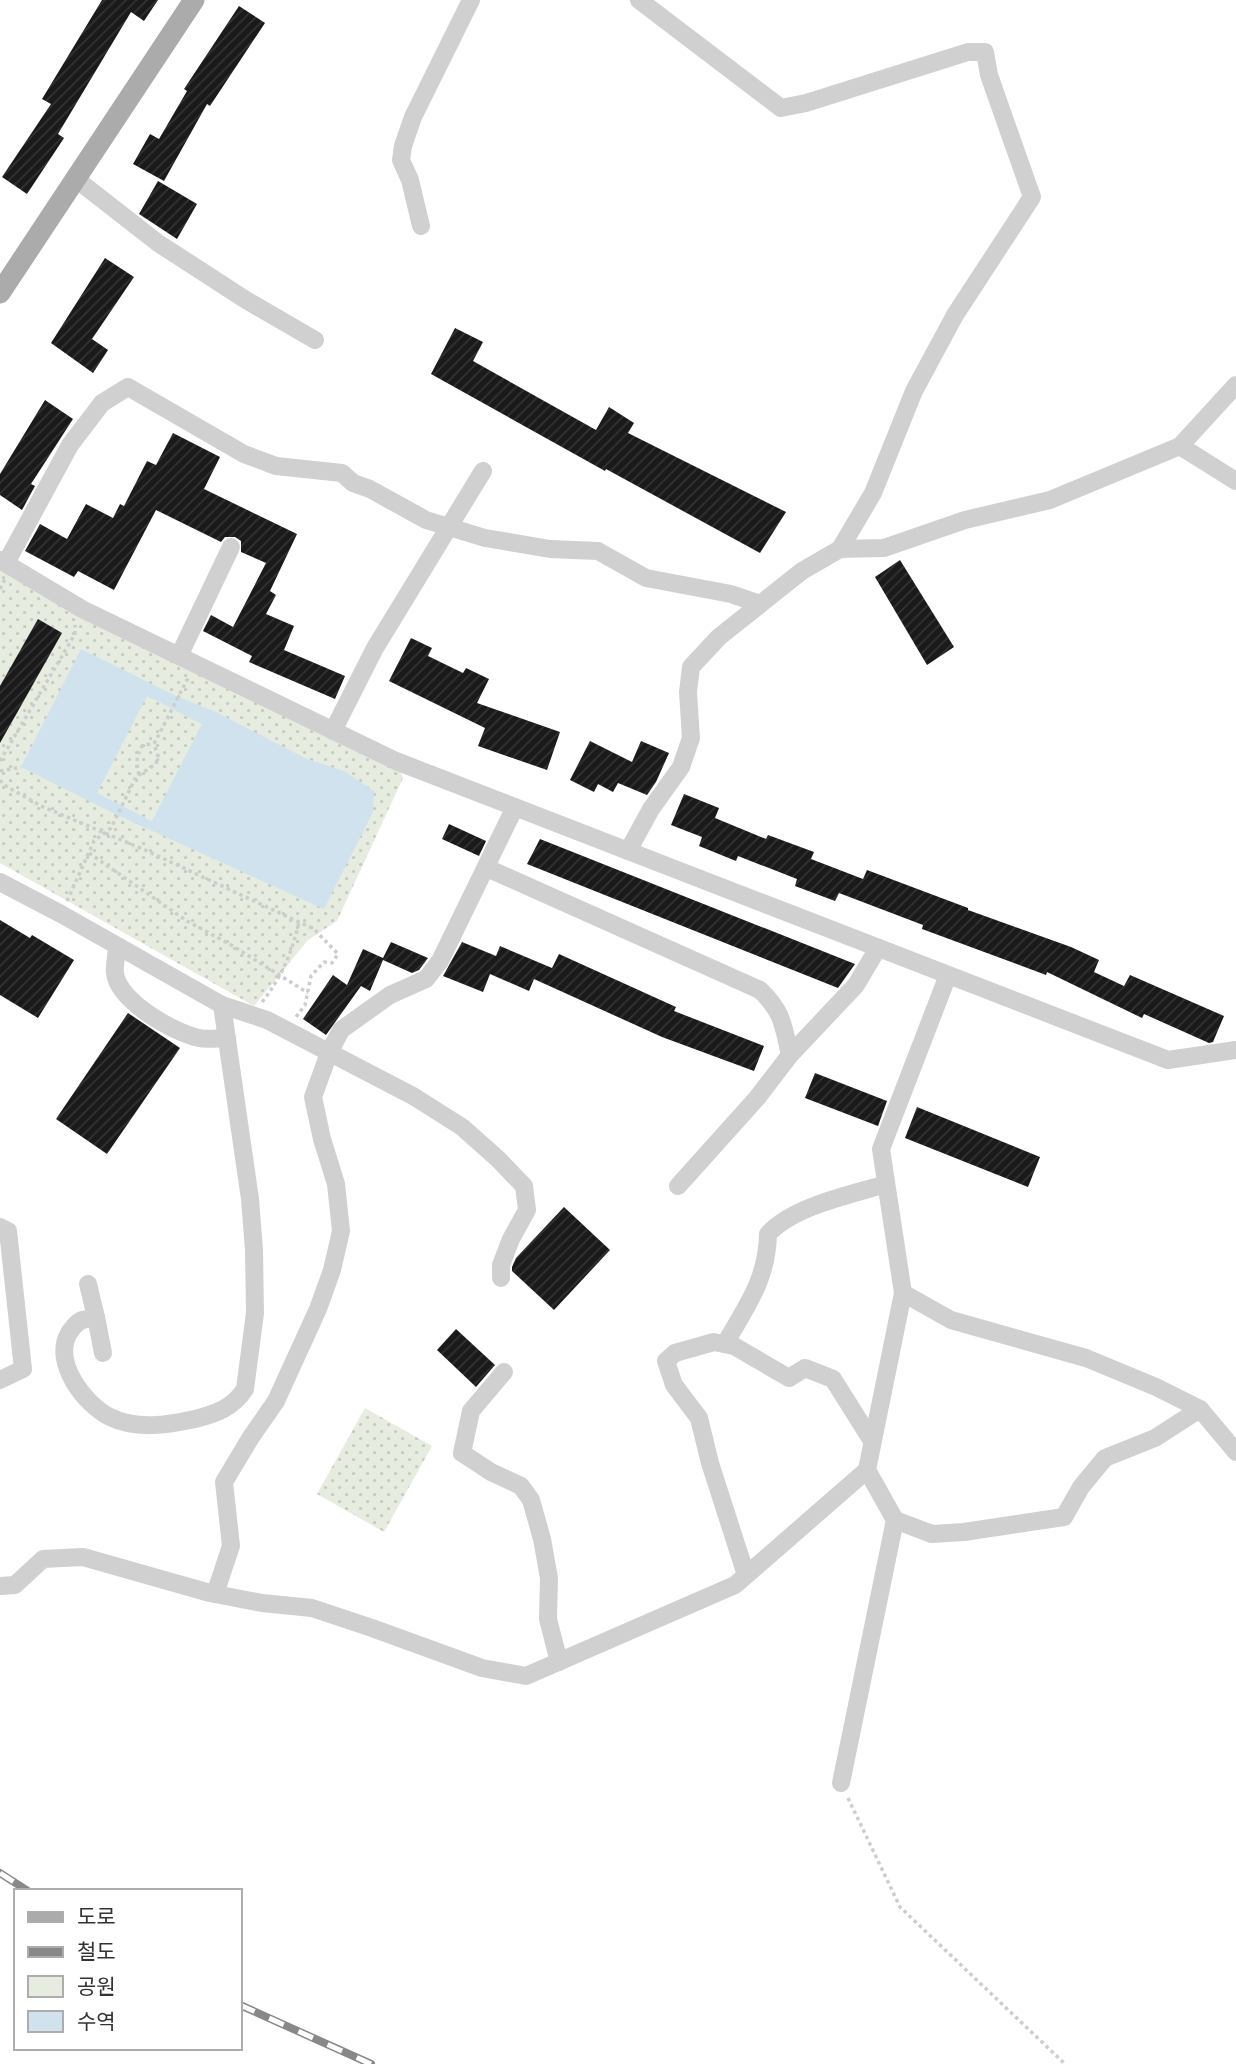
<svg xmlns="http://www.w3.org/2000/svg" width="1236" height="2064" font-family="Quicksand,'Noto Sans KR',sans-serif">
<defs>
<pattern id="green-dots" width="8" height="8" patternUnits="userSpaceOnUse" patternTransform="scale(1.75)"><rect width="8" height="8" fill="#e6ecdf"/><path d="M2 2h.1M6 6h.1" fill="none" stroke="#c6cbc0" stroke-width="1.8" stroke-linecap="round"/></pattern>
<pattern id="building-hatch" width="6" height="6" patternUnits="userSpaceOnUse" patternTransform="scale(1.75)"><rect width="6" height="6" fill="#1a1a1a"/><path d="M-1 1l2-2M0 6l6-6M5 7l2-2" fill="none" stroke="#333"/></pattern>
</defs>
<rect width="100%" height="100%" fill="#fff"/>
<g fill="url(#green-dots)">
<polygon points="0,560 396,761 403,778 337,921 308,940 254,1006 0,863"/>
<polygon points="365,1408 432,1446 384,1532 317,1494"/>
</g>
<path fill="#cfe2ee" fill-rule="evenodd" d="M81,649L174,695L216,712L307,759L344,771L374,791L373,812L324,909L115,814L21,767ZM147,696L202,724L152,821L97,793Z"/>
<g fill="url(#building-hatch)">
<polygon points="102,0 158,0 144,21 131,12 58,134 64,138 27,194 2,177 51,104 42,99"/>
<polygon points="239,6 265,23 210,106 207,104 164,181 133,164 150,134 159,139 187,91 184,89"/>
<polygon points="158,181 197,204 177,239 139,214"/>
<polygon points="105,258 134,277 92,339 108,350 93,373 51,343"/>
<polygon points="455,328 483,342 473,361 596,430 609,407 634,423 628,433 786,512 760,553 606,469 605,471 431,374"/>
<polygon points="45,400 73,419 31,484 35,486 22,510 0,495 0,474"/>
<polygon points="173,433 220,457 204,489 297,534 270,591 276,595 266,614 294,626 284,650 345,676 335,699 249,662 252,656 203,631 211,615 233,627 266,563 241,552 241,541 235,537 225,537 221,542 156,510 114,590 78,571 74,577 25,551 40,524 67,539 86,504 113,518 120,504 124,506 147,461 156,465"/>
<polygon points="900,560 954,647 927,665 875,577"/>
<polygon points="38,619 62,633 0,743 0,686"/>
<polygon points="411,638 432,648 428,656 463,673 466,668 489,679 477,703 560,732 547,770 478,746 485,728 389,681"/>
<polygon points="590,741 632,762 641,741 669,753 656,782 647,795 618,783 613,792 598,784 594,792 570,780"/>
<polygon points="684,794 719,808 715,818 766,839 768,835 814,852 811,859 863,879 867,870 968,908 968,910 1071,947 1099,960 1094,972 1124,986 1130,975 1224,1016 1213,1042 1209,1043 1144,1014 1142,1018 1047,972 1046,975 922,929 923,925 839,893 835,901 795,886 797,879 738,856 736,861 699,846 702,837 671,825"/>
<polygon points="449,824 486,841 479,856 442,839"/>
<polygon points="540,839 855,964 838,988 527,864"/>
<polygon points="0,920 30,938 32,935 74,960 38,1018 0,995"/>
<polygon points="391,942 428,958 419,970 412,973 383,960 370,991 361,986 326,1035 303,1019 333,975 347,985 363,949 383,958"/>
<polygon points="462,942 496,956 500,946 552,968 559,954 676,1007 674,1011 764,1046 754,1071 662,1037 534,979 529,991 490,974 483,992 443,976"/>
<polygon points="128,1013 180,1048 107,1154 56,1119"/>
<polygon points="815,1073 887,1101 878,1126 805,1098"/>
<polygon points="917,1107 1040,1157 1028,1187 905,1138"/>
<polygon points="564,1207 610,1250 554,1310 512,1271 512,1267 516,1258"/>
<polygon points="456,1329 495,1365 476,1387 437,1350"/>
</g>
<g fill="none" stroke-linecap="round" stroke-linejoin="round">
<g stroke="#cdcdcd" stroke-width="3.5" stroke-dasharray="3.5 3.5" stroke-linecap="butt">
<polyline points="0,589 5,579"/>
<polyline points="0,761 75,634 75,625"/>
<polyline points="0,771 21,767"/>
<path d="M139,775C136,763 136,757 142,746L154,743"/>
<polyline points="0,780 4,785 41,806 145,850 314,929 338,954 332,963 324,962 311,976 305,1005 296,1017"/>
<polyline points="89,853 187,921 233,946 308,993"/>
<polyline points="67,901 94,841 111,828 136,777 156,764 158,756 154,744 188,678"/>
<path d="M262,1002C281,978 292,953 299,922"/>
<polyline points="848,1798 900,1907 1065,2064"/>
</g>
<g stroke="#d0d0d0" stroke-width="18">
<polyline points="76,179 158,243 246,300 315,340"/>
<polyline points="421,226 410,180 401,160 403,146 413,117 471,0"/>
<polyline points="1180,446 1236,481"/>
<polyline points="840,549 884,548 965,520 1050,500 1180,446 1236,385"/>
<polyline points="0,560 82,609 396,761 1168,1060 1236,1050"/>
<polyline points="6,563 70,445 102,403 128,387 244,454 276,466 342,473 353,483 370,489 426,520 485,538 550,549 598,551 646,578 731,594 760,604"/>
<polyline points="179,656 231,547"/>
<polyline points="333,731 375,648 483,471"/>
<polyline points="628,851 651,809 681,767 691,738 688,692 691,667 719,637 802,571 840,549 873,493 914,391 955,315 1032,197 989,75 985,52 968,52 806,103 781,108 639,0"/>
<path d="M487,868L760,990C783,1012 783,1025 790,1055"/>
<path d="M0,882L61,914L222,1005L250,1199L254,1250L255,1313L245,1389C233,1408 215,1414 195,1419C168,1425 136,1430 110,1417C85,1405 52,1362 69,1333C72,1329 75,1324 80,1321C84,1319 91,1319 96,1317L88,1284"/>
<path d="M117,946C117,954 114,965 115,973C118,1001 174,1033 199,1038C207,1040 218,1038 227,1038"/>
<polyline points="222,1005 267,1020 413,1096 462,1127 498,1159 524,1186 527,1210 511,1239 501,1265 501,1278"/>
<polyline points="678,1186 757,1098 790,1055 856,985 878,948"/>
<polyline points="0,1227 8,1231 23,1369 0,1380"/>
<polyline points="903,1293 951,1320 1086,1358 1156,1387 1200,1409 1236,1452"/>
<polyline points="96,1317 103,1353"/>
<path d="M725,1344C747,1305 767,1280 768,1234C794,1206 850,1195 886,1184"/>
<polyline points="504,1372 471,1411 462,1453 491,1472 521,1486 531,1500 542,1539 549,1578 548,1619 559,1662"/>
<polyline points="895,1520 932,1534 964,1532 1064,1517 1081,1487 1105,1458 1155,1438 1200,1409"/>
<polyline points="746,1575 710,1463 699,1418 674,1385 666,1361 675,1353 714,1342 734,1346 789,1378 805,1368 833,1379 872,1441"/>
<polyline points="0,1586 15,1585 43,1559 83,1557 210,1593 262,1603 312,1608 372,1628 482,1668 526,1676 735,1585 867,1470"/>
<polyline points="215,1594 231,1546 224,1482 251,1437 276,1401 318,1309 332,1270 341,1231 336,1184 322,1139 313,1097 329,1053 341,1030 390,995 426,979 440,961 515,807"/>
<polyline points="841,1783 895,1520 867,1470 903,1293 881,1149 948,975"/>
</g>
<polyline stroke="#ababab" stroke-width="21" points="0,293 194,0"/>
<g stroke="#888" stroke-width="8">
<g id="rail">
<polyline points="0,1873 28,1891"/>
<polyline points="240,2005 371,2064"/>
</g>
</g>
<use href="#rail" stroke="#fff" stroke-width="5" stroke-dasharray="16" stroke-linecap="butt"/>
</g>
<rect x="14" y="1889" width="228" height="161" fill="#ffffff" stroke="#adadad" stroke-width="2"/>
<rect x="28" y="1912" width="35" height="10" fill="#ababab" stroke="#adadad" stroke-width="2"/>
<text x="77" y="1924" font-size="21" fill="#333333">도로</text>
<rect x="28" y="1947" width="35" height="10" fill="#888888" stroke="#adadad" stroke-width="2"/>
<text x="77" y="1959" font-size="21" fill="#333333">철도</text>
<rect x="28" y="1976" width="35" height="21" fill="#e6ecdf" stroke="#adadad" stroke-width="2"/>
<text x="77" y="1994" font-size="21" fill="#333333">공원</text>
<rect x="28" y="2011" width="35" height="21" fill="#cfe2ee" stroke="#adadad" stroke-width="2"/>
<text x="77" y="2029" font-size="21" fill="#333333">수역</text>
</svg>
